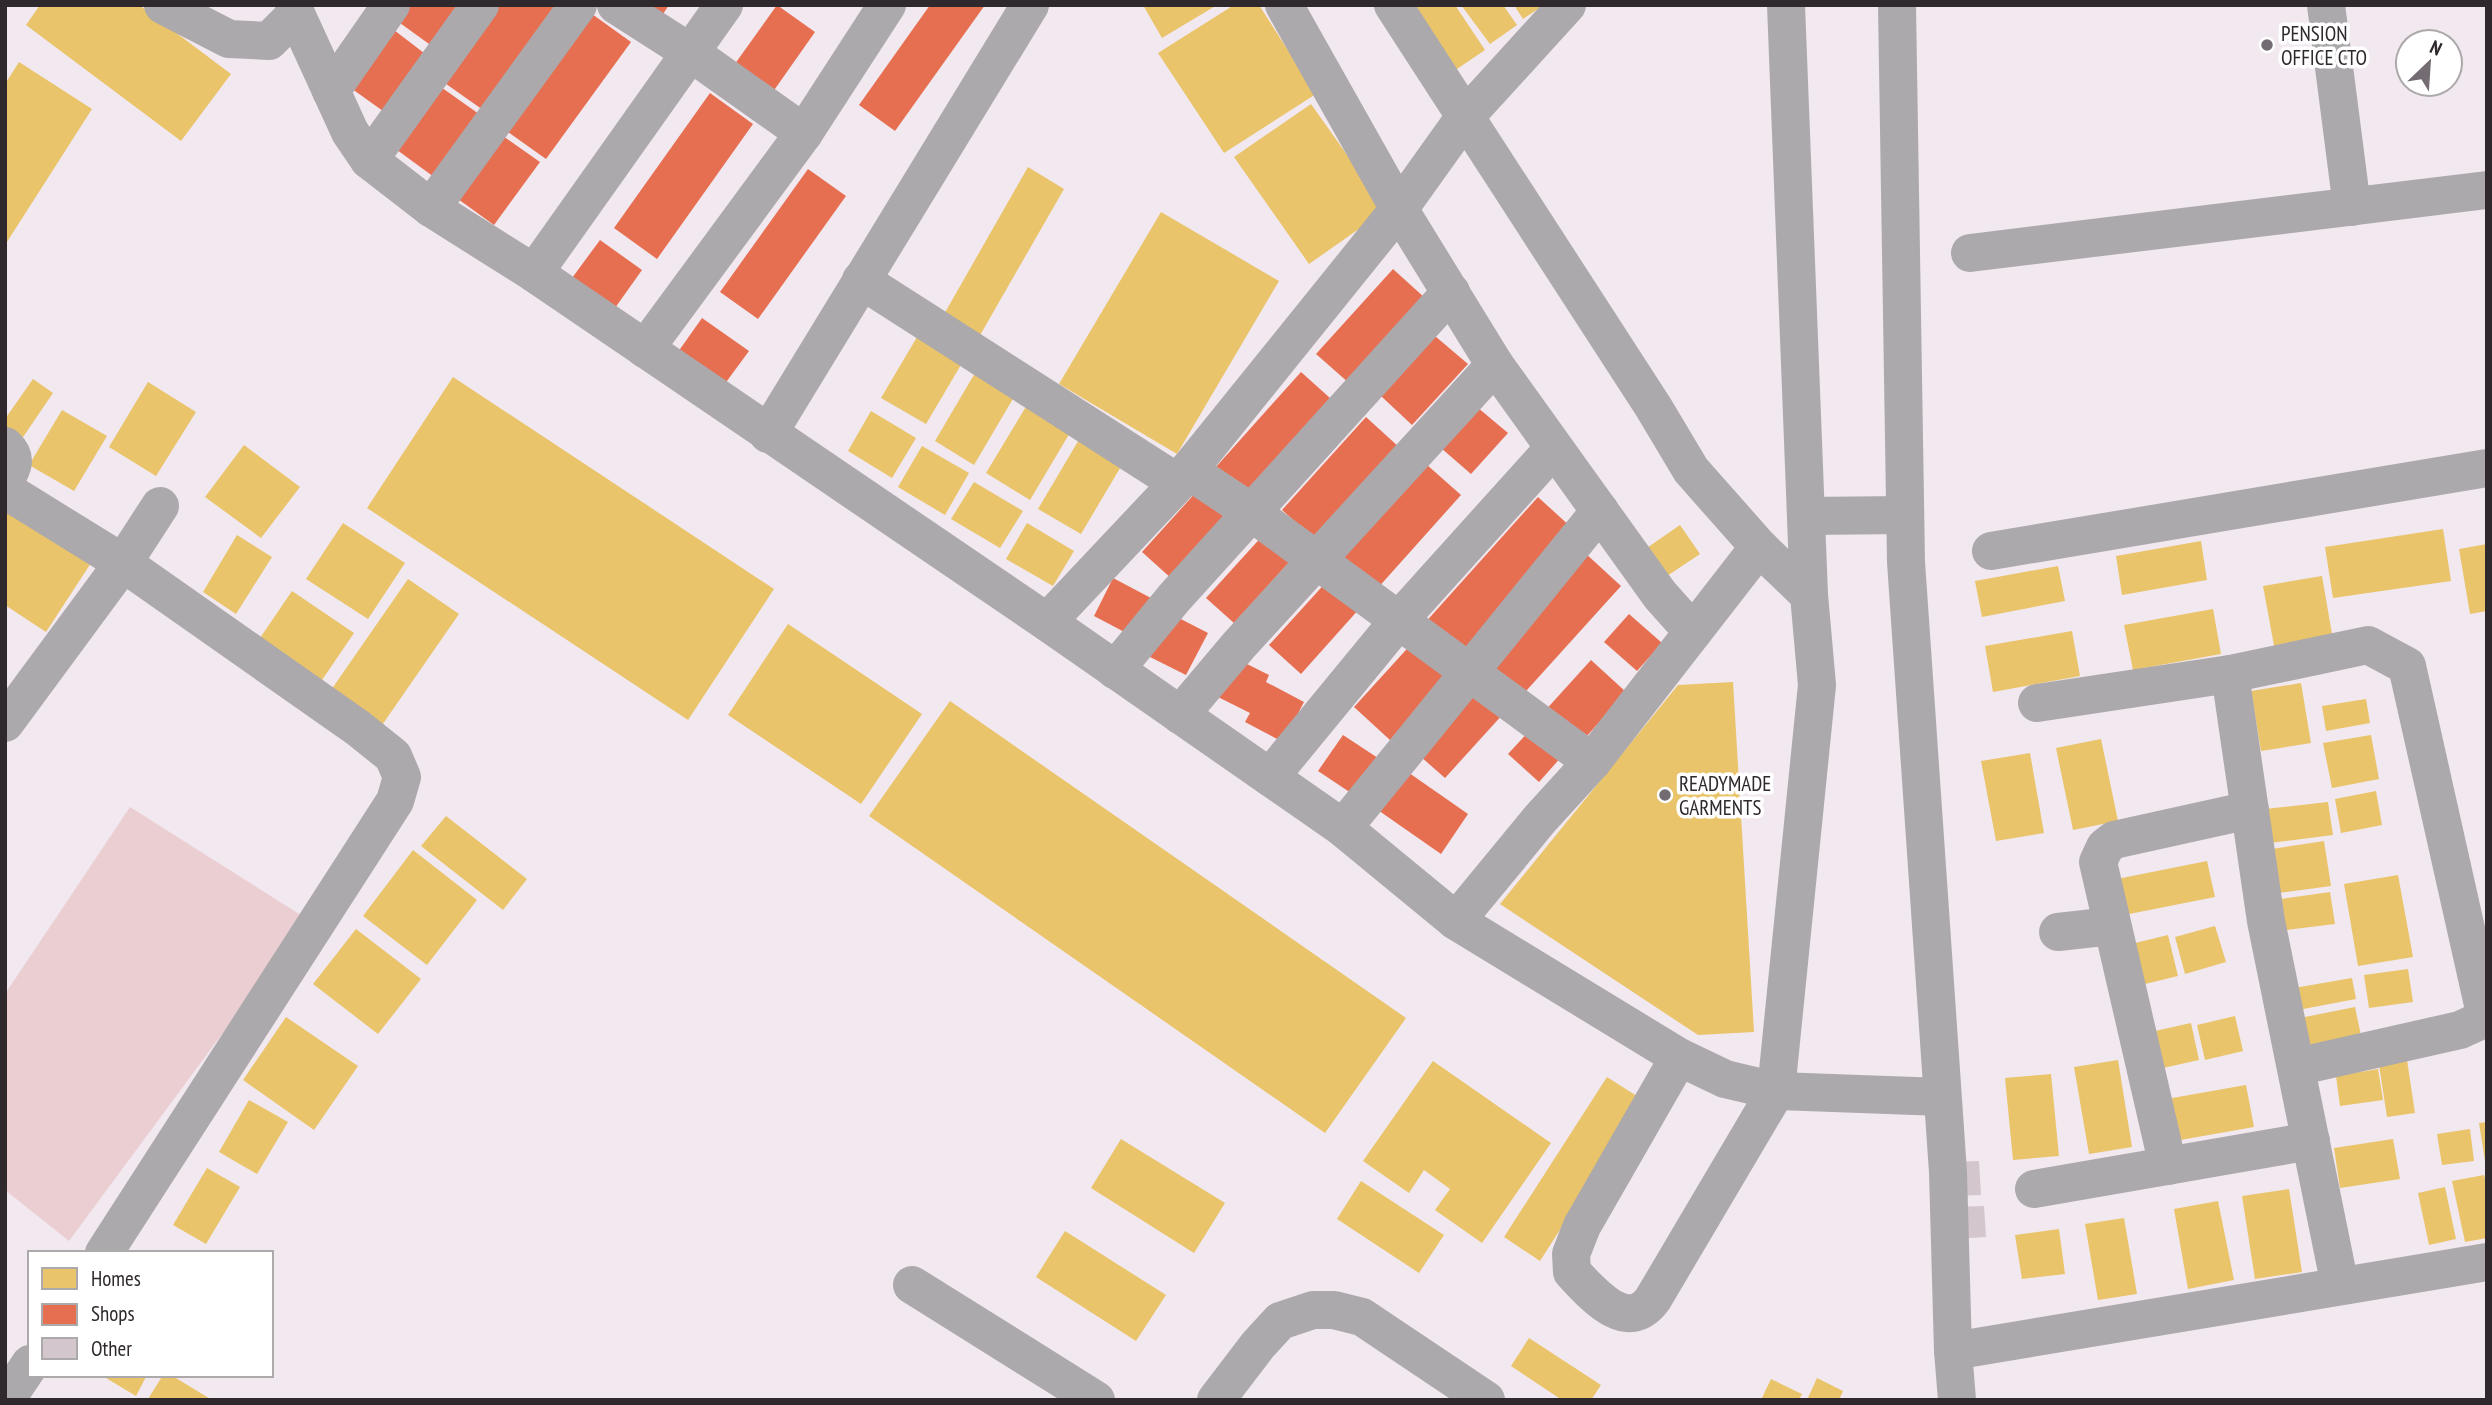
<svg xmlns="http://www.w3.org/2000/svg" width="2492" height="1405" font-family="'PT Sans Narrow',sans-serif">
<rect width="100%" height="100%" fill="#f2e8ef"/>
<polygon fill="#eaced2" points="130,807 307,919 69,1241 5,1190 5,994"/>
<g fill="#e9c46a">
<polygon points="40,5 139,5 231,74 181,141 26,25"/>
<polygon points="1143,5 1217,5 1162,38"/>
<polygon points="1234,5 1259,5 1316,94 1224,153 1158,53"/>
<polygon points="1411,5 1455,5 1485,50 1454,71"/>
<polygon points="1461,5 1503,5 1517,25 1490,44"/>
<polygon points="1514,5 1544,5 1523,19"/>
<polygon points="19,62 92,109 5,245 5,84"/>
<polygon points="1311,104 1386,210 1309,264 1234,157"/>
<polygon points="1028,167 1064,189 975,344 939,323"/>
<polygon points="1161,212 1279,281 1177,454 1059,384"/>
<polygon points="920,332 965,358 926,424 881,398"/>
<polygon points="975,373 1014,397 974,465 935,441"/>
<polygon points="453,377 774,589 688,720 367,508"/>
<polygon points="33,379 53,393 19,443 5,433 5,419"/>
<polygon points="148,382 196,412 156,476 109,447"/>
<polygon points="1027,405 1071,431 1030,500 986,473"/>
<polygon points="62,410 107,436 74,491 29,465"/>
<polygon points="871,411 916,438 892,478 848,451"/>
<polygon points="1080,438 1123,463 1081,534 1038,509"/>
<polygon points="244,445 300,487 261,538 205,497"/>
<polygon points="922,446 969,473 945,515 898,487"/>
<polygon points="974,482 1023,511 1000,548 951,519"/>
<polygon points="5,505 91,563 46,632 5,605"/>
<polygon points="343,523 405,563 368,619 306,579"/>
<polygon points="1027,523 1074,551 1053,586 1006,559"/>
<polygon points="1680,525 1700,554 1661,580 1641,552"/>
<polygon points="2443,529 2451,581 2333,598 2325,547"/>
<polygon points="237,535 272,557 236,614 203,592"/>
<polygon points="2201,541 2207,580 2122,595 2116,556"/>
<polygon points="2487,544 2487,611 2470,614 2459,549"/>
<polygon points="2058,566 2065,601 1982,617 1975,581"/>
<polygon points="2322,576 2333,640 2275,651 2263,586"/>
<polygon points="408,579 459,614 380,728 329,693"/>
<polygon points="292,591 354,633 320,683 258,641"/>
<polygon points="2213,609 2221,654 2133,670 2124,625"/>
<polygon points="788,624 922,714 861,804 728,715"/>
<polygon points="2072,631 2080,676 1993,692 1985,646"/>
<polygon points="1733,682 1754,1032 1698,1035 1500,904 1678,685"/>
<polygon points="2301,683 2311,743 2261,751 2251,691"/>
<polygon points="2366,699 2370,723 2326,731 2322,706"/>
<polygon points="950,701 1406,1018 1325,1133 869,816"/>
<polygon points="2371,735 2379,779 2332,788 2323,743"/>
<polygon points="2101,739 2118,821 2073,830 2056,748"/>
<polygon points="2030,753 2044,833 1996,841 1981,761"/>
<polygon points="2376,791 2382,825 2341,833 2335,799"/>
<polygon points="2328,802 2333,835 2270,843 2265,809"/>
<polygon points="446,816 527,879 503,910 421,846"/>
<polygon points="2324,841 2331,886 2278,893 2272,849"/>
<polygon points="413,850 477,900 427,965 363,916"/>
<polygon points="2207,861 2215,897 2119,916 2112,880"/>
<polygon points="2398,875 2413,957 2358,966 2344,884"/>
<polygon points="2330,892 2335,924 2286,930 2281,899"/>
<polygon points="2215,926 2226,962 2185,974 2175,937"/>
<polygon points="356,929 421,979 378,1034 313,984"/>
<polygon points="2168,935 2178,976 2141,985 2131,944"/>
<polygon points="2408,969 2413,1002 2369,1008 2364,975"/>
<polygon points="2352,978 2356,999 2298,1010 2294,988"/>
<polygon points="2355,1007 2363,1045 2303,1057 2295,1019"/>
<polygon points="2235,1016 2243,1051 2205,1060 2197,1025"/>
<polygon points="286,1017 358,1066 314,1130 243,1080"/>
<polygon points="2191,1023 2199,1060 2154,1070 2146,1033"/>
<polygon points="2118,1060 2132,1147 2089,1154 2074,1067"/>
<polygon points="2407,1060 2415,1113 2387,1117 2379,1065"/>
<polygon points="1433,1061 1551,1143 1482,1243 1435,1210 1450,1189 1424,1170 1409,1193 1363,1161"/>
<polygon points="2378,1069 2383,1100 2340,1106 2336,1076"/>
<polygon points="2051,1074 2059,1156 2013,1160 2005,1078"/>
<polygon points="1607,1077 1643,1100 1540,1261 1504,1237"/>
<polygon points="2246,1085 2254,1127 2169,1142 2161,1100"/>
<polygon points="249,1100 288,1122 257,1174 219,1152"/>
<polygon points="2487,1122 2487,1161 2485,1161 2479,1123"/>
<polygon points="2470,1129 2474,1161 2442,1165 2437,1134"/>
<polygon points="1121,1139 1225,1203 1194,1253 1091,1188"/>
<polygon points="2393,1139 2400,1179 2340,1188 2334,1148"/>
<polygon points="207,1168 240,1187 206,1244 173,1225"/>
<polygon points="2484,1175 2487,1185 2487,1238 2465,1242 2452,1181"/>
<polygon points="1361,1181 1444,1235 1419,1273 1337,1219"/>
<polygon points="2445,1187 2456,1239 2429,1245 2418,1193"/>
<polygon points="2289,1189 2302,1272 2255,1279 2242,1196"/>
<polygon points="2218,1201 2234,1280 2188,1289 2174,1209"/>
<polygon points="2124,1218 2137,1294 2098,1300 2085,1224"/>
<polygon points="2059,1229 2065,1274 2022,1279 2015,1235"/>
<polygon points="1065,1231 1166,1295 1136,1341 1036,1277"/>
<polygon points="1529,1338 1601,1385 1591,1400 1562,1400 1511,1366"/>
<polygon points="101,1375 147,1375 136,1396"/>
<polygon points="163,1375 171,1375 212,1400 150,1400 148,1399"/>
<polygon points="1817,1378 1843,1391 1839,1400 1807,1400"/>
<polygon points="1771,1379 1802,1394 1799,1400 1761,1400"/>
</g>
<g fill="#e76f51">
<polygon points="402,5 467,5 436,49 393,18"/>
<polygon points="497,5 559,5 483,110 442,81"/>
<polygon points="638,5 669,5 659,20"/>
<polygon points="777,5 815,32 770,96 732,68"/>
<polygon points="930,5 985,5 895,131 859,105"/>
<polygon points="592,14 631,42 546,159 508,132"/>
<polygon points="390,27 424,53 383,111 348,86"/>
<polygon points="438,85 479,114 434,177 393,147"/>
<polygon points="710,93 753,124 657,259 614,228"/>
<polygon points="503,136 540,162 494,225 458,199"/>
<polygon points="808,169 846,196 758,319 720,292"/>
<polygon points="600,240 642,270 615,308 572,278"/>
<polygon points="1393,269 1425,298 1349,383 1316,354"/>
<polygon points="702,318 749,351 724,385 678,352"/>
<polygon points="1435,336 1468,364 1412,425 1381,396"/>
<polygon points="1301,372 1330,398 1245,493 1215,468"/>
<polygon points="1477,407 1508,433 1471,474 1441,448"/>
<polygon points="1366,417 1400,448 1317,541 1282,510"/>
<polygon points="1426,464 1461,495 1376,590 1341,559"/>
<polygon points="1198,490 1228,516 1172,579 1142,552"/>
<polygon points="1538,497 1573,529 1458,656 1423,625"/>
<polygon points="1265,533 1293,558 1234,623 1206,598"/>
<polygon points="1584,552 1621,586 1518,700 1481,667"/>
<polygon points="1113,578 1151,598 1132,636 1094,616"/>
<polygon points="1329,579 1360,608 1301,674 1269,645"/>
<polygon points="1171,614 1208,633 1186,675 1150,657"/>
<polygon points="1629,614 1662,643 1637,671 1604,642"/>
<polygon points="1415,640 1450,673 1390,740 1354,707"/>
<polygon points="1233,657 1269,675 1266,682 1304,702 1283,742 1245,722 1250,713 1214,695"/>
<polygon points="1591,660 1626,692 1578,746 1542,714"/>
<polygon points="1471,684 1504,713 1445,778 1412,749"/>
<polygon points="1533,727 1564,754 1539,782 1508,754"/>
<polygon points="1343,735 1384,762 1360,799 1318,771"/>
<polygon points="1402,768 1468,814 1441,854 1375,808"/>
</g>
<g fill="#d4c6cd">
<polygon points="1979,1161 1981,1195 1951,1196 1949,1162"/>
<polygon points="1984,1206 1986,1237 1954,1239 1952,1207"/>
</g>
<g fill="none" stroke-linecap="round" stroke-linejoin="round">
<g stroke="#aca9ad" stroke-width="38">
<polyline points="163,5 229,39 269,41 296,14"/>
<polyline points="294,5 296,14 350,132 369,160 431,208 534,273 1047,622 1343,828 1456,921 1540,819 1592,762 1759,547"/>
<polyline points="616,5 691,53 804,133"/>
<polyline points="1284,5 1399,209 1495,365 1660,595 1693,632"/>
<polyline points="1393,5 1654,408 1691,470 1759,547 1809,595"/>
<polyline points="1897,5 1906,562 1948,1172 1953,1351 1957,1400"/>
<polyline points="2326,5 2352,207"/>
<polyline points="331,91 391,5"/>
<polyline points="369,160 480,5"/>
<polyline points="431,208 578,5"/>
<polyline points="1970,253 2487,190"/>
<polyline points="534,273 724,5"/>
<polyline points="861,280 1178,483"/>
<polyline points="645,349 804,133 887,5"/>
<polyline points="768,434 1030,5"/>
<path d="M5,446C18,458 13,467 5,481"/>
<polyline points="1188,470 1251,512 1592,762"/>
<polyline points="5,490 123,563 160,506"/>
<polyline points="1806,516 1905,515"/>
<polyline points="1991,551 2487,468"/>
<polyline points="1047,622 1178,483 1399,209 1464,118 1567,5"/>
<polyline points="1115,670 1174,598 1451,292"/>
<polyline points="2230,674 2368,645 2407,666 2486,1018 2460,1030 2296,1067"/>
<polyline points="2037,703 2230,674 2266,921 2340,1286"/>
<polyline points="1180,715 1239,645 1495,365"/>
<polyline points="5,723 123,563 358,728 393,756 402,777 395,801 104,1253"/>
<polyline points="1270,777 1399,620 1554,448"/>
<polyline points="1343,828 1600,511"/>
<polyline points="1456,921 1679,1057 1725,1079 1776,1091 1942,1097"/>
<polyline points="2058,932 2112,926"/>
<path d="M1679,1057L1582,1226L1571,1254L1572,1272C1593,1294 1627,1335 1653,1299L1776,1091L1817,685L1809,595L1786,5"/>
<polyline points="2168,1166 2098,862 2105,847 2114,840 2250,810"/>
<polyline points="2034,1189 2311,1141"/>
<polyline points="912,1285 1096,1400"/>
<polyline points="1953,1351 2487,1262"/>
<polyline points="6,1400 30,1364"/>
<polyline points="1216,1400 1258,1345 1280,1321 1313,1310 1334,1310 1362,1317 1486,1400"/>
</g>
</g>
<g fill="#736c72" stroke="#fff" stroke-width="2.5">
<circle cx="2267" cy="45" r="7"/>
<circle cx="1665" cy="795" r="7"/>
</g>
<g text-anchor="middle" dominant-baseline="central" stroke-width="7" stroke-linejoin="round" paint-order="stroke">
<g font-size="21" fill="#2f292e" stroke="#fff" text-anchor="start">
<text x="2281" y="33">PENSION<tspan x="2281" dy="24">OFFICE CTO</tspan></text>
<text x="1679" y="783">READYMADE<tspan x="1679" dy="24">GARMENTS</tspan></text>
</g>
</g>
<rect width="2492" height="1405" fill="none" stroke="#2f292e" stroke-width="14"/>
<rect x="28" y="1251" width="245" height="126" fill="#ffffff" stroke="#aca9ab" stroke-width="2"/>
<rect x="42" y="1268" width="35" height="21" fill="#e9c46a" stroke="#aca9ab" stroke-width="2"/>
<text x="91" y="1286" font-size="21" fill="#2f292e">Homes</text>
<rect x="42" y="1304" width="35" height="21" fill="#e76f51" stroke="#aca9ab" stroke-width="2"/>
<text x="91" y="1321" font-size="21" fill="#2f292e">Shops</text>
<rect x="42" y="1338" width="35" height="21" fill="#d4c6cd" stroke="#aca9ab" stroke-width="2"/>
<text x="91" y="1356" font-size="21" fill="#2f292e">Other</text>
<g transform="translate(2429 63) rotate(25)"><circle r="33" fill="#ffffff" stroke="#aca9ab" stroke-width="2"/>
<path d="M0-5L12 26L0 18L-12 26Z" fill="#736c72"/>
<text y="-10" font-size="19" font-weight="bold" text-anchor="middle" fill="#2f292e">N</text>
</g>
</svg>
